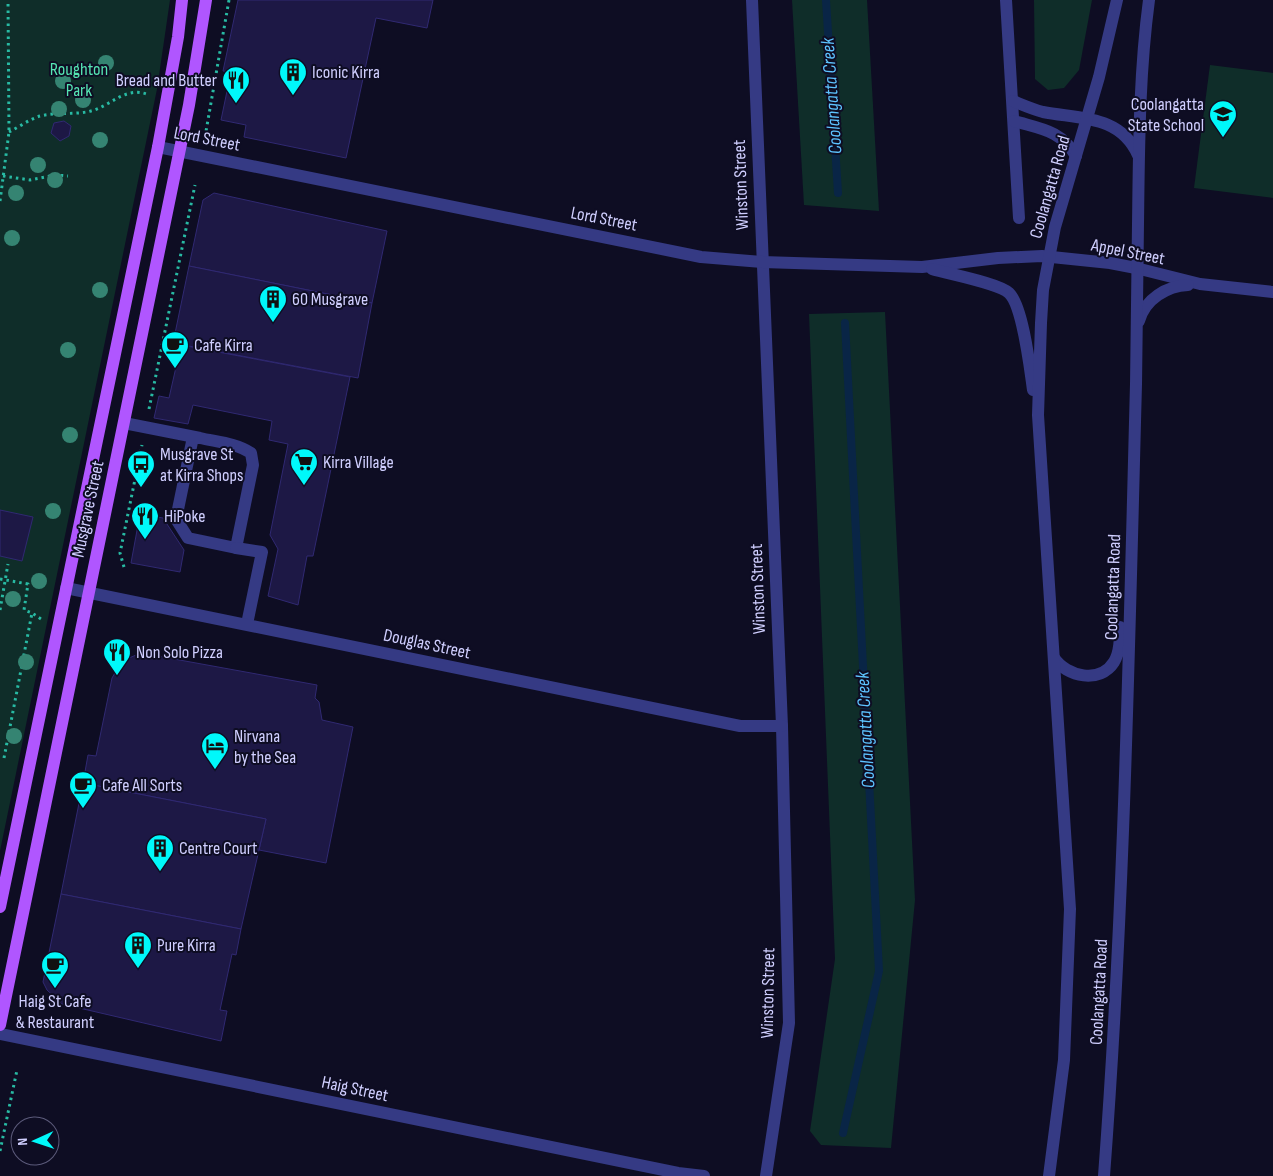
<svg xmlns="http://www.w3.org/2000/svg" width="1273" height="1176" font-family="'Sofia Sans Condensed',sans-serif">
<rect width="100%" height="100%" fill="#0e0d23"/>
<g fill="#0f2d29">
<polygon points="0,0 170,0 157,89 0,851"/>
<polygon points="792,0 867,0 879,211 804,205"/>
<polygon points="1034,0 1092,0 1079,70 1064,88 1048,90 1035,79"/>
<polygon points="1210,65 1273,73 1273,198 1194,188"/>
<polygon points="885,312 915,900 891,1148 821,1145 810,1131 835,959 809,314"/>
</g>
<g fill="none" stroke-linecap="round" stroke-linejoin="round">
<g stroke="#092546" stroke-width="8">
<polyline points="826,0 838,193"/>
<polyline points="843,1133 879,971 845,323"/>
</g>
</g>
<g fill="#1d1845" stroke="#302972">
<polygon points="238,0 433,0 427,28 376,18 346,158 244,137 246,125 221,120 231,72 223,71"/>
<polygon points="64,121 71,126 69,136 60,141 51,133 54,123"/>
<polygon points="214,193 387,231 372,303 189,266 203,200"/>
<polygon points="189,266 372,303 358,378 173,343"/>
<polygon points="181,345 350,377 313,556 307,556 298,605 268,596 278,549 270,535 288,444 269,440 272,421 193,405 188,424 154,418 159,396 169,398"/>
<polygon points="0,510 33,517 22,561 0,556"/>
<polygon points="140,514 163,518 184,550 180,572 131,563"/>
<polygon points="141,653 317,685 315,698 319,702 322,720 353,727 326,863 259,850 266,819 83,783 88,755 96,756 112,678 119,666 129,658"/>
<polygon points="83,783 266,819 241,929 61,894"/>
<polygon points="61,894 241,929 236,955 232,954 220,1010 227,1011 221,1041 62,1004 47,990 43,982"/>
</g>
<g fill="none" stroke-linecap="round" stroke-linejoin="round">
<g stroke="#28baa3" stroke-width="3" stroke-dasharray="2.5 4" stroke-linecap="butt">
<path d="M9,132C19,127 30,119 40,116C57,112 75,115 91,111C111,106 126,85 149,95"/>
<polyline points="205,137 229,0"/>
<polyline points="3,176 30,180 56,175 68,176"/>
<polyline points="0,201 9,132 8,0"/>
<polyline points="149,409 195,185"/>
<polyline points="124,567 120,553 142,445"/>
<polyline points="0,579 28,584 24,610 32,613 41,619"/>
<polyline points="0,610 8,564"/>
<polyline points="4,758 32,613"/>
<polyline points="0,1151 17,1070"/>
</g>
<g stroke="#353a84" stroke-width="12">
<polyline points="752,0 782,726 789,1023 766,1176"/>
<polyline points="1006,0 1019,218"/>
<path d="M1013,101C1023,105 1032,109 1043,112C1080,119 1120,115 1138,155"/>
<path d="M1014,121C1041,129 1061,130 1076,156"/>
<polyline points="158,147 701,257 762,262 922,267 998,258 1042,256 1110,263 1136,268 1200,284 1273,292"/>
<path d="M932,269C948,274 998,283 1009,293C1023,306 1030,369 1033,390"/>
<path d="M1139,321C1145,299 1167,286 1188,285"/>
<path d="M124,423C149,428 174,433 200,438C217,442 236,443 251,453L253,465L236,548L188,538L176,519L193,437"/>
<polyline points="236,548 262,552 247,624"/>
<polyline points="66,588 740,726 782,726"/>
<path d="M1054,658C1067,677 1100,684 1114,662C1120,652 1120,638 1120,627"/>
<polyline points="0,1034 678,1173 704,1176"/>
<polyline points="1049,1176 1064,1060 1070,909 1038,415 1041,323 1043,290 1055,227 1099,77 1117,0"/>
<path d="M1104,1176C1124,912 1129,648 1136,384C1137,331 1137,278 1138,224C1139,149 1139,75 1149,0"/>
</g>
<g stroke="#b056ff" stroke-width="12">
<polyline points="0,907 158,147 178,37 182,0"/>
<polyline points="0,1025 189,105 206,0"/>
</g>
</g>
<g fill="#358472">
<circle cx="106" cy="63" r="8"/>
<circle cx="63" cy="81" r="8"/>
<circle cx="83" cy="100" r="8"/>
<circle cx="59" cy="109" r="8"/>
<circle cx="100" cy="140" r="8"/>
<circle cx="38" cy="165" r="8"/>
<circle cx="55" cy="180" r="8"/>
<circle cx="16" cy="193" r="8"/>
<circle cx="12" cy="238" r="8"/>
<circle cx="100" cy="290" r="8"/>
<circle cx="68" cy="350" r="8"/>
<circle cx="70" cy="435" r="8"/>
<circle cx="53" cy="511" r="8"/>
<circle cx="39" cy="581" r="8"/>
<circle cx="13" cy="599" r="8"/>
<circle cx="26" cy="662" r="8"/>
<circle cx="14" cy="736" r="8"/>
</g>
<defs>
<g id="building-pin" transform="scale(1.4375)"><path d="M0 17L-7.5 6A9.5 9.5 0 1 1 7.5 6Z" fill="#00f8fa" stroke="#0e0d23"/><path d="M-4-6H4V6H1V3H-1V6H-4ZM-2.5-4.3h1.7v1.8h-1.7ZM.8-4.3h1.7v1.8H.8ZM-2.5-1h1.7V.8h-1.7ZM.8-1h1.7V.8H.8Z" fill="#111"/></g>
<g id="restaurant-pin" transform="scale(1.4375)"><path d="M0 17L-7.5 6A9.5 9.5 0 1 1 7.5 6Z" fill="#00f8fa" stroke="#0e0d23"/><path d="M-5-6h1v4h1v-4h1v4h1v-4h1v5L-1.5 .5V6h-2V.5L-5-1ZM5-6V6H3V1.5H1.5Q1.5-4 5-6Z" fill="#111"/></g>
<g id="school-pin" transform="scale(1.4375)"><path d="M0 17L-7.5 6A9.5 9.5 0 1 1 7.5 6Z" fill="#00f8fa" stroke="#0e0d23"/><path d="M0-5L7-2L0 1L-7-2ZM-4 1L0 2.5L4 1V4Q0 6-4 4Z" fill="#111"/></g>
<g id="cafe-pin" transform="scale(1.4375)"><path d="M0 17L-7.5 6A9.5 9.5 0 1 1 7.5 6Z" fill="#00f8fa" stroke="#0e0d23"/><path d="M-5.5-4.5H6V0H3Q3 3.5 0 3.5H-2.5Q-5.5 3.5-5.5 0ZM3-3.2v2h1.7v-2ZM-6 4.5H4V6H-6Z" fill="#111"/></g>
<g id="supermarket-pin" transform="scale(1.4375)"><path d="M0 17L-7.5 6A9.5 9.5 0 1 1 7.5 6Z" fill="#00f8fa" stroke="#0e0d23"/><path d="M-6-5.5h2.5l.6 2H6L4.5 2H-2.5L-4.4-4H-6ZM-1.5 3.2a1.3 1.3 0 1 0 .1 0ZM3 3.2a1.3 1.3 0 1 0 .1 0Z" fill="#111"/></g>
<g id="bus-pin" transform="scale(1.4375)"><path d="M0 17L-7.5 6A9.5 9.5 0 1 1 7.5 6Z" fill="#00f8fa" stroke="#0e0d23"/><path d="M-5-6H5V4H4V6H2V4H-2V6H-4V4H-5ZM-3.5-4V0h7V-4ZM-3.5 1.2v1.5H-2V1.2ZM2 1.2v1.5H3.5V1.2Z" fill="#111"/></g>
<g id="hotel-pin" transform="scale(1.4375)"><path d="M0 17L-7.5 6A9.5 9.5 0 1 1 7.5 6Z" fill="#00f8fa" stroke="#0e0d23"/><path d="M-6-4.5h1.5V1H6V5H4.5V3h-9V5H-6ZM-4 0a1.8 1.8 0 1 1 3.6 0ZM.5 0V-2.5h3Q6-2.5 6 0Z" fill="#111"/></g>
</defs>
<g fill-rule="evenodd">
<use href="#building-pin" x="293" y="72"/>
<use href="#restaurant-pin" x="236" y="80"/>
<use href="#school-pin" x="1223" y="114"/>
<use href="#building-pin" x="273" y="299"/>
<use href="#cafe-pin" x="175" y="345"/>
<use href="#supermarket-pin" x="304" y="462"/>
<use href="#bus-pin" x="141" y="464"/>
<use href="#restaurant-pin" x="145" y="516"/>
<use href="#restaurant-pin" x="117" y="652"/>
<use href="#hotel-pin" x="215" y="746"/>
<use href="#cafe-pin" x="83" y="785"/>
<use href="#building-pin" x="160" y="848"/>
<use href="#building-pin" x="138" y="945"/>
<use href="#cafe-pin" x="55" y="965"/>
</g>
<g text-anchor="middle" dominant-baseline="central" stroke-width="4" stroke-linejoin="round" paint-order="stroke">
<g font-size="18" fill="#55e5b3" stroke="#0e0d23">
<text x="79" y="69">Roughton<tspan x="79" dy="21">Park</tspan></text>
</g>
<g font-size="18" fill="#d0cfff" stroke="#0e0d23" text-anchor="start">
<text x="312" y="72">Iconic Kirra</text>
<text x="217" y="80" text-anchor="end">Bread and Butter</text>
<text x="1204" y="104" text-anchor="end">Coolangatta<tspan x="1204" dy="21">State School</tspan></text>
<text x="292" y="299">60 Musgrave</text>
<text x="194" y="345">Cafe Kirra</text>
<text x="160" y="454">Musgrave St<tspan x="160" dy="21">at Kirra Shops</tspan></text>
<text x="323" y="462">Kirra Village</text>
<text x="164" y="516">HiPoke</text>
<text x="136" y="652">Non Solo Pizza</text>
<text x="234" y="736">Nirvana<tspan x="234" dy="21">by the Sea</tspan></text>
<text x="102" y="785">Cafe All Sorts</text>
<text x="179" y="848">Centre Court</text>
<text x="157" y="945">Pure Kirra</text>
<text x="55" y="1001" text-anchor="middle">Haig St Cafe<tspan x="55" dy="21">&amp; Restaurant</tspan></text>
</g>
<g font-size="18" fill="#d0cfff" stroke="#0e0d23">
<text transform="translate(207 139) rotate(11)">Lord Street</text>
<text transform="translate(741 185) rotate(-92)">Winston Street</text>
<text transform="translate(1050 187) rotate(-74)">Coolangatta Road</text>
<text transform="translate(604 219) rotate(11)">Lord Street</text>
<text transform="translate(1128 252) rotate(11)">Appel Street</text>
<text transform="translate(88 509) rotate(-78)">Musgrave Street</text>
<text transform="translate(1113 587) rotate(-88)">Coolangatta Road</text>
<text transform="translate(758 589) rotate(-92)">Winston Street</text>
<text transform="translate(427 644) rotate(12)">Douglas Street</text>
<text transform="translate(1099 992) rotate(-87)">Coolangatta Road</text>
<text transform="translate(768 993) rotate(-89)">Winston Street</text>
<text transform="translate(355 1089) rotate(12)">Haig Street</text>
</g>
<g font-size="19" font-style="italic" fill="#5dc3ff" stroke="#0e0d23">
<text transform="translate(832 96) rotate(-94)">Coolangatta Creek</text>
<text transform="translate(866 730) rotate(-93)">Coolangatta Creek</text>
</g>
</g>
<g transform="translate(35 1141) rotate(267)"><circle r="24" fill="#0e0d23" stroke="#5c5b7b"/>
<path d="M0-4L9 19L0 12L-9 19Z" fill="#00f8fa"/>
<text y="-8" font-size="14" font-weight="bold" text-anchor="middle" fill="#d0cfff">N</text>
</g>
</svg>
